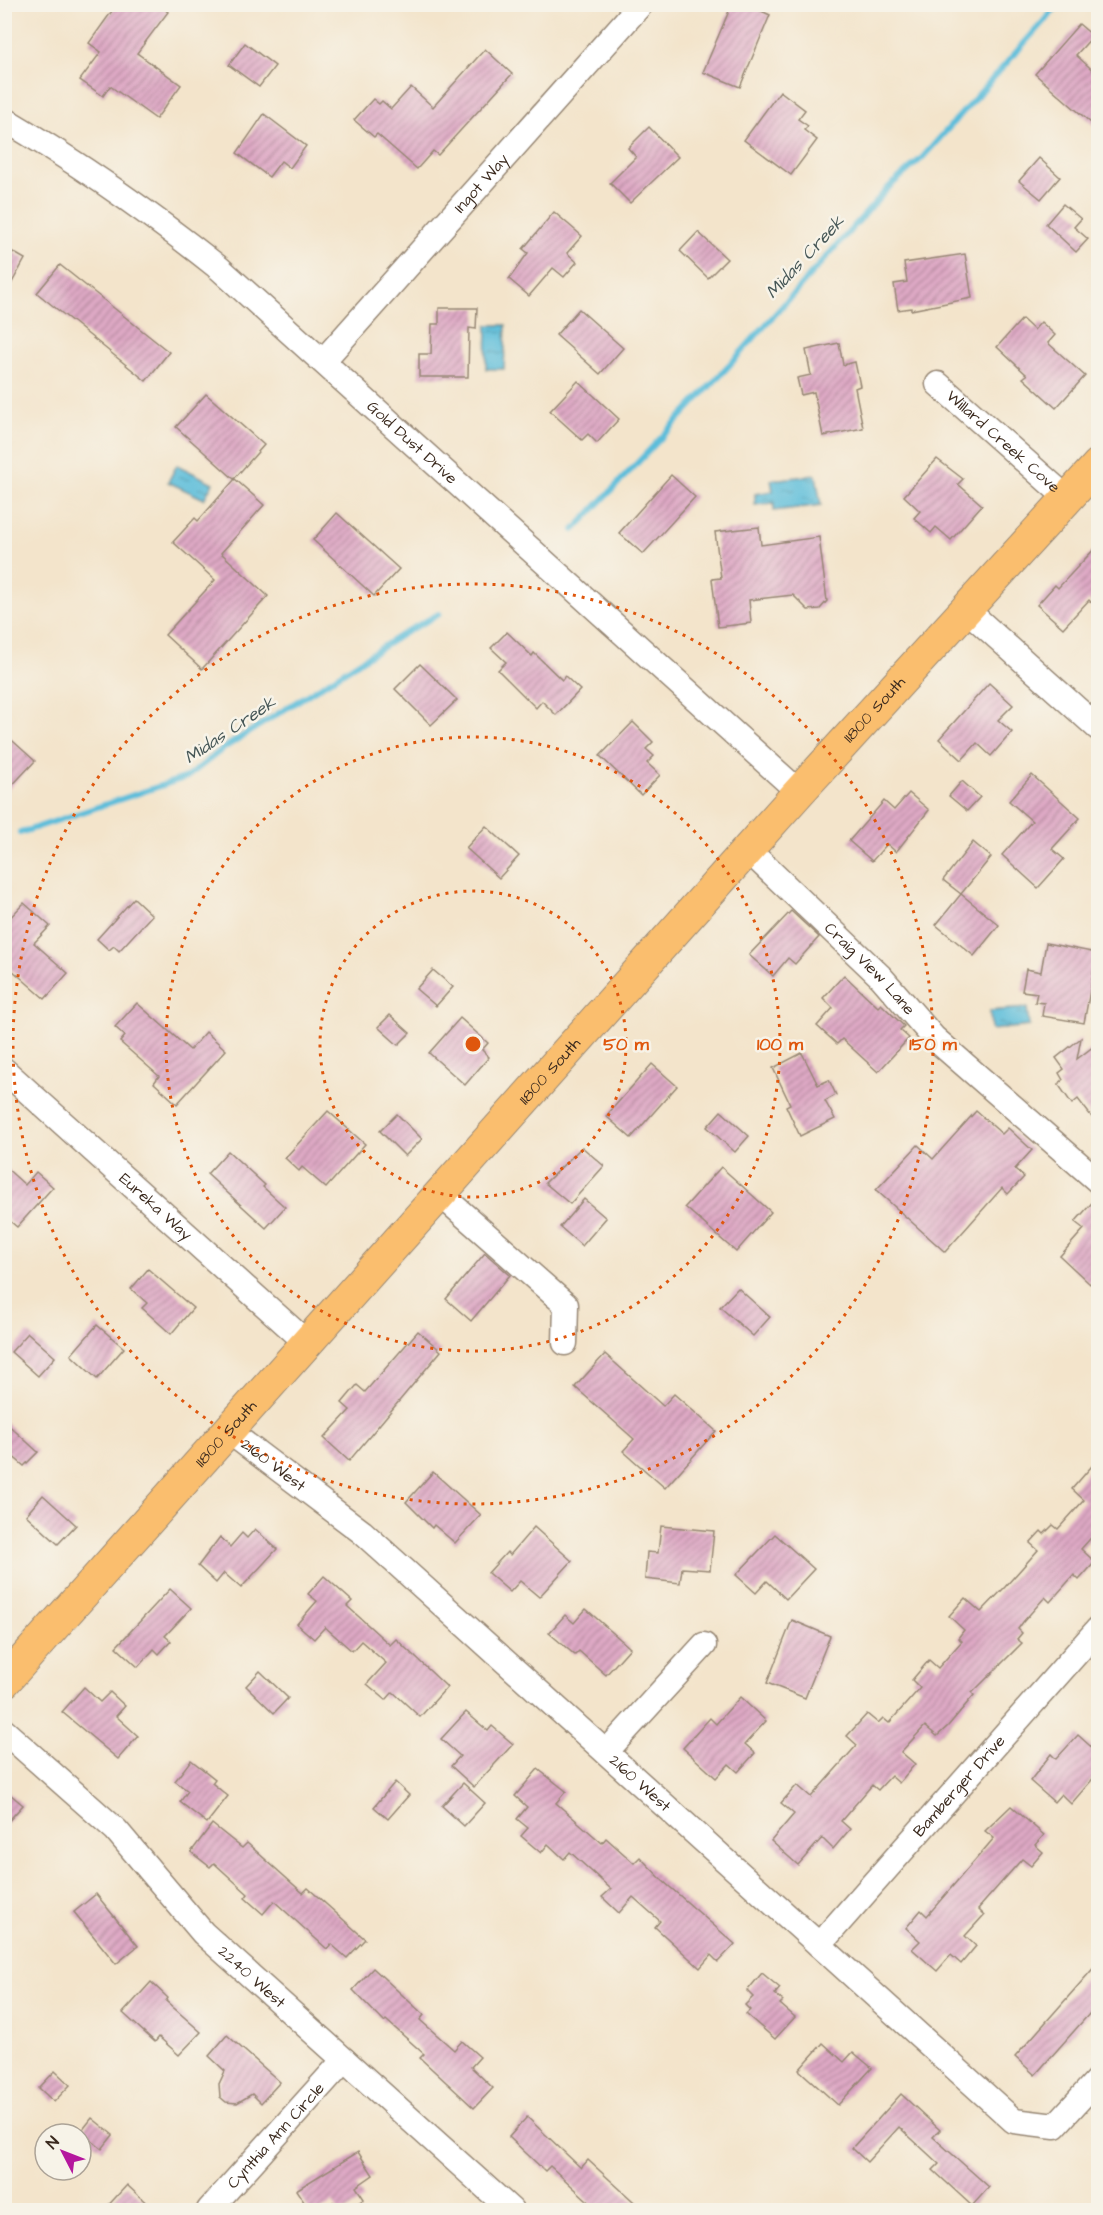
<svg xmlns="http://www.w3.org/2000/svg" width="1103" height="2215" font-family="'Architects Daughter',sans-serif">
<defs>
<pattern id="water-ripples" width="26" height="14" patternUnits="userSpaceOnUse" patternTransform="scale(1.5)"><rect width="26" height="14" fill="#5cbdda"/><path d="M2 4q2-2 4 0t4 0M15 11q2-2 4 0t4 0" fill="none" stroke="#4d9ab0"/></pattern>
<pattern id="building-hatch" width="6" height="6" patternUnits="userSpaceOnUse" patternTransform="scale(1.5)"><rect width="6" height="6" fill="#dea9c5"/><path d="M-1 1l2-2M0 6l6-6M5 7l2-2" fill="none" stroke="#b58a9f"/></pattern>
</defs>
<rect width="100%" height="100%" fill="#f7f3e8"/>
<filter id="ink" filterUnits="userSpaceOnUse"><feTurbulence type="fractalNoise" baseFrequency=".0167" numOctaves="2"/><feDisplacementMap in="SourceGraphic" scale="12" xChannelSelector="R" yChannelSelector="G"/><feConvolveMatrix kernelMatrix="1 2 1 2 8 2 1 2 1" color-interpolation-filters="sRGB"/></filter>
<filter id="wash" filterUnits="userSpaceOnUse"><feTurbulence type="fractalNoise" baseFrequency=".008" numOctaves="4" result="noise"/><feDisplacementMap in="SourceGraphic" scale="24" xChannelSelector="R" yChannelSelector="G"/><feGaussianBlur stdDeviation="1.35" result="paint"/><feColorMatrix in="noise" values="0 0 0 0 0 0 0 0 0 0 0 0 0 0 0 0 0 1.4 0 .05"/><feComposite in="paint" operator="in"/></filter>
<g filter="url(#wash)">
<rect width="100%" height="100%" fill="#f3e4cb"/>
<g fill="url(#water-ripples)" stroke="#4c747c" stroke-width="1.5">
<polygon points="487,325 506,325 504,369 486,369"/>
<polygon points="177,465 213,483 204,499 168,482"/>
<polygon points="816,475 821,505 774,511 774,503 755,505 755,494 773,491 771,480"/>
<polygon points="1027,1008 1029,1026 991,1030 990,1011"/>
</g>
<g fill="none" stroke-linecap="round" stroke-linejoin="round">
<g stroke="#5cbdda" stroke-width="6">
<polyline points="574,530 726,369 890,186 922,158 1059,4"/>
<polyline points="20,833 187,777 224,748 406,632 439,614"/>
</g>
</g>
<g id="blocks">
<g fill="url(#building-hatch)">
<polygon points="117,4 158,4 168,12 137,53 181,85 156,119 110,86 103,96 80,80 101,52 89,43"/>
<polygon points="732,4 746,4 770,15 740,87 703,72"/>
<polygon points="1079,24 1093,36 1076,55 1098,75 1098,129 1035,74"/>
<polygon points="245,43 275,66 259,87 229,65"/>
<polygon points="485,49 512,74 438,155 433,151 417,169 377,134 374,137 354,120 373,99 379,104 382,101 391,109 411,87 433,107"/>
<polygon points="780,91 805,110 798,119 808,126 804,130 817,140 791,175 744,140"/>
<polygon points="264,114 306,146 290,168 281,161 269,177 237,153"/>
<polygon points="649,127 678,157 630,203 610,183 636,157 628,148"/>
<polygon points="1039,158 1060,177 1041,199 1019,181"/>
<polygon points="1063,204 1081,219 1074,227 1088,239 1076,252 1046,224"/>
<polygon points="554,212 582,236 567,253 577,262 564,277 553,268 529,296 509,279 528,253 523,249"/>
<polygon points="698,232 727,259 708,278 680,251"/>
<polygon points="11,251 25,259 4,297 4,262"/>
<polygon points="965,254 972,298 911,310 911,308 898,310 894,284 907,282 904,263"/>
<polygon points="60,265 169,352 146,381 37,293"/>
<polygon points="439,308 477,308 476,329 469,328 468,377 419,377 419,354 431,354 432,324 439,324"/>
<polygon points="579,309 623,348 600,374 556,335"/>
<polygon points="1022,319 1034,330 1041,322 1055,335 1048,343 1085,376 1056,408 1023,378 1027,375 997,347"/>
<polygon points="839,343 843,365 855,362 860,386 855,388 863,428 823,436 814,392 801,395 797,378 811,375 806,350"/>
<polygon points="578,381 619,419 597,443 588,434 582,440 550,411"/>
<polygon points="206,394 264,445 234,479 176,427"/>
<polygon points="937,459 963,479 958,484 982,505 951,540 936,527 931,533 914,518 920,511 904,496"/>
<polygon points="671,475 695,497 643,554 619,533"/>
<polygon points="235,479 264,505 221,553 268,596 202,669 165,635 215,580 173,542 195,518 198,521"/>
<polygon points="337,513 399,569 374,596 313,540"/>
<polygon points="759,527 761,545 819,537 827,601 820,609 808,610 793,595 749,600 751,623 718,627 712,579 721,578 715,532"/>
<polygon points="1098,545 1098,609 1089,600 1063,628 1037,605 1055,585 1058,588"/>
<polygon points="507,632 532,656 534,653 562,680 565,676 580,690 556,715 542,701 536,708 498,670 506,662 491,648"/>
<polygon points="420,664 457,700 431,725 395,689"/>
<polygon points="989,683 1013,705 998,720 1012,732 991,756 977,743 962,760 939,739"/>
<polygon points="633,722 653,742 646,749 654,756 647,763 660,775 641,795 600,756"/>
<polygon points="4,733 35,761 4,794"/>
<polygon points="1032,775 1080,818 1052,849 1064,859 1038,888 1002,855 1032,821 1009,801"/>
<polygon points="962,781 980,797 967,811 949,796"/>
<polygon points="909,793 929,810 896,852 887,844 872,861 849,841 884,801 894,810"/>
<polygon points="486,826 519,856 499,878 466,848"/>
<polygon points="973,842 991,857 961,894 943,880"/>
<polygon points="961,894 999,925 974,956 936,925"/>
<polygon points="134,898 152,915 119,951 114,946 109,950 97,939"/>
<polygon points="24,903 50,926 34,943 68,973 45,999 4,963 4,924"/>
<polygon points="791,911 819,937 795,964 788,958 773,976 749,955"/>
<polygon points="1046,943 1097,953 1084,1023 1042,1016 1044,1003 1035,1002 1037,993 1022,991 1026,969 1041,972"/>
<polygon points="433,970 453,987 436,1006 416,989"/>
<polygon points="844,975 878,1007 881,1004 904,1026 900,1030 909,1038 878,1072 842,1039 837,1044 817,1026 833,1008 823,998"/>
<polygon points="137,1003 190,1050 206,1032 226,1050 177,1104 154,1083 159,1076 120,1042 125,1036 115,1027"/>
<polygon points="390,1015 410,1033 398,1045 378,1027"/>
<polygon points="460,1018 488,1043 482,1050 489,1057 465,1085 429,1053"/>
<polygon points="1081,1038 1077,1059 1098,1043 1098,1125 1078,1099 1072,1104 1058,1084 1063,1080 1059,1073 1064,1069 1056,1058"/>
<polygon points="802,1053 818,1085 829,1080 836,1095 825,1101 835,1119 800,1136 786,1106 790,1104 773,1068"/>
<polygon points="652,1064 677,1086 631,1138 606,1116"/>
<polygon points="328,1111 365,1144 326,1188 302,1167 299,1171 285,1158"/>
<polygon points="721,1111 749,1136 735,1152 707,1127"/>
<polygon points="976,1111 1002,1134 1008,1128 1032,1150 1015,1169 1024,1177 1008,1194 1002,1188 945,1252 876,1190 918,1145 933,1159"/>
<polygon points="397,1114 422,1139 405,1156 380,1131"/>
<polygon points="582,1147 604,1166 570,1204 545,1183"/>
<polygon points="228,1151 265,1185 263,1187 285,1207 266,1228 207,1174"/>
<polygon points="4,1166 25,1185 36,1172 53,1187 17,1227 4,1216"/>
<polygon points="721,1167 771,1212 736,1252 685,1207"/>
<polygon points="1098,1196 1098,1274 1090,1284 1060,1256 1084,1229 1075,1222"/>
<polygon points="584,1199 606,1218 582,1246 560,1227"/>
<polygon points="485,1253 510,1275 471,1321 446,1299"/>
<polygon points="148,1269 193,1308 171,1334 142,1308 147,1303 131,1289"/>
<polygon points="738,1288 770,1317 753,1336 720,1307"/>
<polygon points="97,1325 124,1348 97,1379 71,1355"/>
<polygon points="418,1331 441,1351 349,1461 324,1438 350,1410 342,1403 357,1385 365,1392"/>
<polygon points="28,1333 55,1357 38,1376 11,1352"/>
<polygon points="605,1354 663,1406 674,1394 716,1431 665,1488 623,1451 634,1439 575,1387"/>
<polygon points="4,1421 38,1452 24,1466 4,1449"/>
<polygon points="1098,1459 1098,1530 1081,1549 1095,1562 1079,1580 1074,1575 1050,1602 1045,1597 1023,1622 1018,1629 1022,1633 1017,1639 1022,1643 972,1693 974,1695 948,1726 937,1736 925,1726 901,1752 915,1764 899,1783 891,1776 878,1790 872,1785 841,1821 850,1829 833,1849 822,1838 798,1865 771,1841 794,1814 781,1803 797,1785 811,1797 857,1745 847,1736 867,1714 878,1723 883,1718 889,1723 920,1688 912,1680 929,1660 938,1668 962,1641 958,1638 964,1630 949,1616 965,1598 981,1612 1005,1587 1038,1550 1030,1543 1041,1531 1044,1534 1053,1525 1058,1529 1084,1500 1072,1489"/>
<polygon points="433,1472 481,1515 455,1543 434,1525 432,1528 406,1502"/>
<polygon points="43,1495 76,1525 58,1544 26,1515"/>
<polygon points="661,1526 714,1531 710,1570 682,1568 680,1583 645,1579 647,1552 658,1553"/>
<polygon points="534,1527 572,1561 539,1597 520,1581 510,1592 488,1573 507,1552 510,1555"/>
<polygon points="255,1529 277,1549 241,1588 224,1573 216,1583 198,1566 220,1537 230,1547 242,1533 247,1538"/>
<polygon points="775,1534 814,1569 786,1599 767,1581 756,1593 736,1575"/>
<polygon points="324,1576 352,1601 347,1606 390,1645 396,1639 447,1687 420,1717 393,1692 386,1700 367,1684 386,1663 361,1641 352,1651 325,1627 314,1639 297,1624 317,1601 308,1594"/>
<polygon points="170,1589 191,1608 165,1636 171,1641 159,1654 154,1649 138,1667 116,1647"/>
<polygon points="586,1609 630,1648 606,1675 579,1651 575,1655 549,1633 565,1615 574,1623"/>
<polygon points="792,1620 830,1636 805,1698 767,1683"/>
<polygon points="260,1671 288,1698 274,1713 246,1686"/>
<polygon points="84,1687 100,1702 110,1692 125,1706 116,1716 138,1736 118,1759 62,1712"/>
<polygon points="740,1697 766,1721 745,1744 755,1753 738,1772 729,1764 716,1778 683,1748 710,1718 716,1724"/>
<polygon points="466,1712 488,1731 492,1726 513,1744 474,1787 451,1766 460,1756 441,1739"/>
<polygon points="1078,1735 1098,1753 1098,1773 1071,1804 1061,1794 1054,1802 1030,1781 1051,1754 1056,1759"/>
<polygon points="191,1760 215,1779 212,1783 228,1796 207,1823 180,1802 188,1791 175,1781"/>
<polygon points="538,1769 566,1791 556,1803 602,1843 606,1838 634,1863 640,1857 663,1881 735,1944 718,1962 711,1955 700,1968 655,1927 660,1921 633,1897 619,1913 602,1897 611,1889 570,1852 564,1859 548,1844 541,1853 521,1836 528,1828 517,1819 527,1807 515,1796"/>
<polygon points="395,1782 409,1795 388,1819 374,1807"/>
<polygon points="463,1783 485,1803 464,1826 442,1806"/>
<polygon points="4,1789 23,1805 4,1826"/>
<polygon points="1011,1806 1044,1835 1035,1845 1043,1852 1031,1866 1022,1859 978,1909 984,1915 965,1936 976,1946 961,1964 951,1955 937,1971 912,1949 920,1941 906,1928 921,1910 927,1916 970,1866 994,1838 985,1831"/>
<polygon points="212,1824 242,1848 247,1843 303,1893 308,1888 365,1939 347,1958 331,1944 327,1949 274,1901 263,1914 245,1898 248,1894 214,1863 210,1867 191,1852"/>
<polygon points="96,1894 138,1946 116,1964 74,1912"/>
<polygon points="1098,1963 1098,2004 1035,2075 1015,2057"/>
<polygon points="373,1968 424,2015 420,2020 454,2050 462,2041 480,2057 471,2067 493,2088 474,2108 420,2058 424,2054 386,2020 384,2022 353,1990"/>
<polygon points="762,1973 780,1988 775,1994 783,2001 780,2004 795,2017 775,2039 746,2014 750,2010 745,2005 753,1997 747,1991"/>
<polygon points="151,1982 168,1998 166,2001 201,2032 179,2055 159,2037 155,2042 123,2013"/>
<polygon points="227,2035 280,2082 261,2103 252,2094 237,2103 226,2102 220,2097 219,2084 225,2071 209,2056"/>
<polygon points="823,2043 844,2062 853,2052 872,2068 838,2105 799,2070"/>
<polygon points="55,2071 70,2085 54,2102 39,2088"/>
<polygon points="901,2094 940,2130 933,2137 989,2187 972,2206 933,2170 939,2164 899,2127 867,2162 852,2148"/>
<polygon points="527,2117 581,2168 588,2160 644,2211 599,2211 550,2166 545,2171 509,2137"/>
<polygon points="92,2118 113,2135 102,2149 81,2132"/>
<polygon points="358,2152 373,2175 356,2187 364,2199 346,2211 339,2211 333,2202 321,2211 310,2211 296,2190"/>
<polygon points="127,2185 155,2211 103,2211"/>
</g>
</g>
</g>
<g filter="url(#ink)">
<use href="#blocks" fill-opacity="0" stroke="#978774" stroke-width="1.5"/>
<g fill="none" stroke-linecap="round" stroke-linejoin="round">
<g stroke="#978774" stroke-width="27">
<g id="minor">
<path id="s1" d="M4,119C80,164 150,213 219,268L799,792"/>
<path id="s2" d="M323,361L641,4"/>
<path id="s3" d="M938,384L1068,499"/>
<polyline points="968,611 1098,728"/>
<path id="s4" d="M748,850L881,977L934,1038L1098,1181"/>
<path id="s5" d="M4,1070L307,1343"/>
<polyline points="440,1194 566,1305 565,1343"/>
<path id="s6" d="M227,1430L362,1532L1014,2121L1055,2126L1098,2079"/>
<path id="s7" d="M4,1731L116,1830L203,1933L511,2210"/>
<polyline points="606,1752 704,1645"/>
<path id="s8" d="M819,1945L1098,1629"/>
<path id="s9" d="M209,2210L344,2060"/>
</g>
</g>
<g stroke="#978774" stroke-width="34">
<g id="major">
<path id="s10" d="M4,1682L799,792L1098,465"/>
</g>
</g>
<use href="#minor" stroke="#fff" stroke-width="24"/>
<use href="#major" stroke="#fabe6e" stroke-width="32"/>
</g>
</g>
<g fill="none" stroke="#df570d" stroke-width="3" stroke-dasharray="3 6">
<circle cx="473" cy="1044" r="153"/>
<circle cx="473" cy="1044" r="307"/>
<circle cx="473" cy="1044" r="460"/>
</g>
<g text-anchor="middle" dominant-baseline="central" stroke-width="5" stroke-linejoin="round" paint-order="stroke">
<g font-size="16" fill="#3b2a1e" stroke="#f7f3e8">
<text stroke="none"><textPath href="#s2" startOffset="238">Ingot Way</textPath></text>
<text stroke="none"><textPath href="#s1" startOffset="522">Gold Dust Drive</textPath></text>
<text stroke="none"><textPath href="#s3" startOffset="87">Willard Creek Cove</textPath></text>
<text stroke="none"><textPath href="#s10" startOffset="1305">11800 South</textPath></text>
<text stroke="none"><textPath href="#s4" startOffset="170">Craig View Lane</textPath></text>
<text stroke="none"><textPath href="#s10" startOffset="819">11800 South</textPath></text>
<text stroke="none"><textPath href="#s5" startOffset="204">Eureka Way</textPath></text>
<text stroke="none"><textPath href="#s10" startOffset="333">11800 South</textPath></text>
<text stroke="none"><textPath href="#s6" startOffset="58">2160 West</textPath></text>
<text stroke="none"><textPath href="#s6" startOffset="544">2160 West</textPath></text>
<text stroke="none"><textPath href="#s8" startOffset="212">Bamberger Drive</textPath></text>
<text stroke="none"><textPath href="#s7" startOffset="350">2240 West</textPath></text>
<text stroke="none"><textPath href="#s9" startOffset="100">Cynthia Ann Circle</textPath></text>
</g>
<g font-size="18" font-style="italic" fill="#455656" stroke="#f7f3e8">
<text transform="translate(805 257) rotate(-47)">Midas Creek</text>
<text transform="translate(230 730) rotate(-34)">Midas Creek</text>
</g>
</g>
<circle cx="473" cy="1044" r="9" fill="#df570d" stroke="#f7f3e8" stroke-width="3"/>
<g font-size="18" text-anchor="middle" font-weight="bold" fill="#df570d" stroke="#f7f3e8" stroke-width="5" stroke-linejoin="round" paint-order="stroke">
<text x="626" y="1050">50 m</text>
<text x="780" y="1050">100 m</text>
<text x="933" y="1050">150 m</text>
</g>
<rect width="1103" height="2215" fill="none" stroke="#f7f3e8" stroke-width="24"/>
<g transform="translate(63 2152) rotate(312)"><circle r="28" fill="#f7f3e8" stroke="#aca397" stroke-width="1.5"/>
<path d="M0-4.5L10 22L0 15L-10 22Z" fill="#b5179e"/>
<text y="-9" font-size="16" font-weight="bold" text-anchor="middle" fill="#3b2a1e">N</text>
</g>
</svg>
